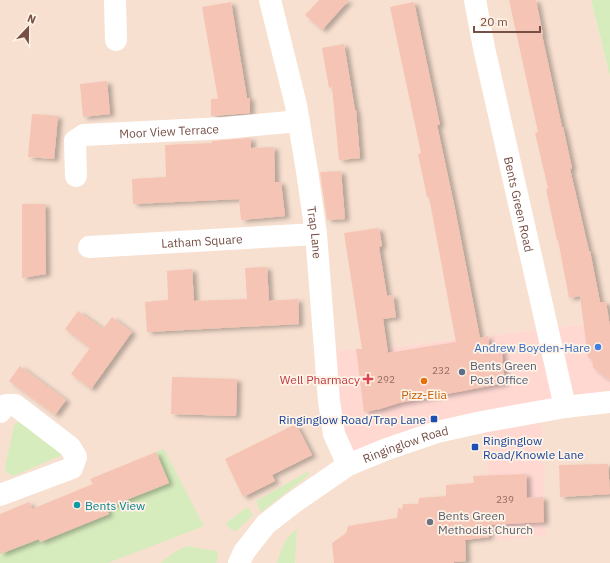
<svg xmlns="http://www.w3.org/2000/svg" width="610" height="563" font-family="'IBM Plex Sans',sans-serif">
<defs>
<filter id="shadow"><feDropShadow dx="4.5" dy="2.5" stdDeviation="2" flood-color="#0004"/></filter>
</defs>
<rect width="100%" height="100%" fill="#feeddf"/>
<polygon fill="#f8e0d0" points="0,0 591,0 610,77 610,321 387,348 325,351 482,422 495,541 541,412 610,402 610,563 0,563"/>
<polygon fill="#ffd8d2" points="610,321 610,402 541,412 546,535 495,541 482,422 348,465 325,351 387,348"/>
<g fill="#d7ecbd">
<polygon points="591,0 610,0 610,77"/>
<polygon points="22,421 61,453 60,456 16,475 12,476 6,471 5,467 14,426 15,424"/>
<polygon points="164,449 204,526 108,563 0,563 0,554 39,539 41,542 108,515 106,508 168,483 156,452"/>
<polygon points="307,472 309,473 309,475 261,512 256,501"/>
<path d="M247,507L253,515L236,531C230,530 228,528 226,523Z"/>
<path d="M297,529L295,563H277C280,550 286,537 297,529Z"/>
<path d="M187,546L216,551C218,555 219,559 216,563H160L178,550Z"/>
</g>
<g fill="#f6c4b4" filter="url(#shadow)">
<polygon points="319,0 349,0 322,30 305,15"/>
<polygon points="509,0 536,0 543,35 542,35 562,127 563,127 572,168 570,169 589,251 590,251 600,302 606,302 610,327 610,380 593,368 592,358 588,358 580,296 569,298 558,240 557,240 546,189 548,188 535,133 538,132"/>
<polygon points="231,2 247,98 250,98 250,113 211,116 211,99 218,99 202,7"/>
<polygon points="414,2 440,125 437,125 455,209 480,338 488,336 489,345 501,344 505,383 399,403 380,409 364,412 356,349 362,349 344,233 379,228 382,246 379,247 387,296 393,295 396,317 383,319 388,353 456,342 429,197 427,197 418,154 421,153 390,7"/>
<polygon points="344,44 355,110 356,110 360,158 339,160 332,87 329,88 322,48"/>
<polygon points="107,81 110,114 83,117 80,84"/>
<polygon points="32,114 58,116 54,159 28,157"/>
<polygon points="251,138 251,148 274,147 275,182 281,182 285,216 241,220 239,199 133,204 132,179 166,177 165,145 212,143 212,141"/>
<polygon points="341,171 345,219 327,220 320,172"/>
<polygon points="22,204 45,204 46,274 22,278"/>
<polygon points="267,267 269,301 298,299 299,324 147,332 145,302 168,300 167,271 192,269 194,301 247,299 245,268"/>
<polygon points="78,311 103,329 112,317 132,332 91,389 71,374 90,348 65,329"/>
<polygon points="20,366 66,400 55,415 9,381"/>
<polygon points="172,377 237,379 236,416 171,414"/>
<polygon points="296,424 312,455 272,475 275,481 243,497 225,459"/>
<polygon points="156,452 169,483 106,508 109,514 40,542 39,539 0,554 0,514 29,502 32,509 93,484 90,479"/>
<polygon points="608,464 610,494 560,497 559,465"/>
<polygon points="526,474 527,498 543,497 544,522 488,525 489,537 465,540 466,561 454,562 454,563 334,563 332,543 346,533 348,526 397,518 398,508 402,509 403,504 418,504 419,498 446,496 446,485 474,483 473,476"/>
</g>
<g fill="none" stroke-linecap="round" stroke-linejoin="round">
<g stroke="#fff" stroke-width="22">
<polyline points="115,0 116,40"/>
<path id="s1" d="M270,0L296,105L307,171L316,234L329,401L334,434L348,465"/>
<path id="s2" d="M475,0L484,48L565,407"/>
<path id="s3" d="M76,176L75,141L84,135L224,128L299,121"/>
<path id="s4" d="M89,247L316,234"/>
<polyline points="0,412 6,405 15,405 70,447 76,457 72,468 0,495"/>
<path id="s5" d="M239,563L244,552L266,524L293,503L348,465L387,449L437,432L482,422L565,407L610,402"/>
</g>
</g>
<circle fill="#3f7fe0" stroke="#fff2e7" stroke-width="1.5" cx="598" cy="347" r="4"/>
<circle fill="#5c6f8a" stroke="#fff2e7" stroke-width="1.5" cx="462" cy="372" r="4"/>
<path fill="#e0444e" stroke="#fff2e7" stroke-width="1.5" d="M366 373h4v4h4v4h-4v4h-4v-4h-4v-4h4z"/>
<circle fill="#e8710a" stroke="#fff2e7" stroke-width="1.5" cx="424" cy="381" r="4"/>
<g fill="#1a4fb4" stroke="#fff2e7" stroke-width="1.5">
<rect x="430" y="415" width="8" height="8" rx="2"/>
<rect x="471" y="443" width="8" height="8" rx="2"/>
</g>
<circle fill="#0f9aa8" stroke="#fff2e7" stroke-width="1.5" cx="77" cy="505" r="4"/>
<circle fill="#6b7280" stroke="#fff2e7" stroke-width="1.5" cx="430" cy="522" r="4"/>
<g text-anchor="middle" dominant-baseline="central" stroke-width="3.5" stroke-linejoin="round" paint-order="stroke">
<g font-size="10" fill="#966c61">
<text x="441" y="370">232</text>
<text x="386" y="379">292</text>
<text x="505" y="499">239</text>
</g>
<g font-size="12" fill="#764f45" stroke="#fff2e7">
<text stroke="none"><textPath href="#s3" startOffset="131">Moor View Terrace</textPath></text>
<text stroke="none"><textPath href="#s2" startOffset="209">Bents Green Road</textPath></text>
<text stroke="none"><textPath href="#s1" startOffset="237">Trap Lane</textPath></text>
<text stroke="none"><textPath href="#s4" startOffset="113">Latham Square</textPath></text>
<text stroke="none"><textPath href="#s5" startOffset="210">Ringinglow Road</textPath></text>
</g>
<g font-size="12" fill="#366cbe" stroke="#fff2e7" text-anchor="end">
<text x="590" y="347">Andrew Boyden-Hare</text>
</g>
<g font-size="12" fill="#4e5e75" stroke="#fff2e7" text-anchor="start">
<text x="470" y="365">Bents Green<tspan x="470" dy="14">Post Office</tspan></text>
</g>
<g font-size="12" fill="#be3a42" stroke="#fff2e7" text-anchor="end">
<text x="360" y="379">Well Pharmacy</text>
</g>
<g font-size="12" fill="#c56008" stroke="#fff2e7">
<text x="424" y="394">Pizz-Elia</text>
</g>
<g font-size="12" fill="#164399" stroke="#fff2e7" text-anchor="end">
<text x="426" y="419">Ringinglow Road/Trap Lane</text>
<text x="483" y="440" text-anchor="start">Ringinglow<tspan x="483" dy="14">Road/Knowle Lane</tspan></text>
</g>
<g font-size="12" fill="#0d838f" stroke="#fff2e7" text-anchor="start">
<text x="85" y="505">Bents View</text>
</g>
<g font-size="12" fill="#5b616d" stroke="#fff2e7" text-anchor="start">
<text x="438" y="515">Bents Green<tspan x="438" dy="14">Methodist Church</tspan></text>
</g>
</g>
<g transform="translate(28 28) rotate(22)" stroke="#fff2e7" stroke-width="3" paint-order="stroke">
<path d="M0-3L7 15L0 10L-7 15Z" fill="#764f45"/>
<text y="-6" font-size="11" font-weight="bold" text-anchor="middle" fill="#764f45">N</text>
</g>
<path d="M474 26v6h66v-6" fill="none" stroke="#764f45" stroke-width="2"/>
<text x="480" y="26" font-size="12" fill="#764f45" stroke="#fff2e7" stroke-width="3" paint-order="stroke">20 m</text>
</svg>
